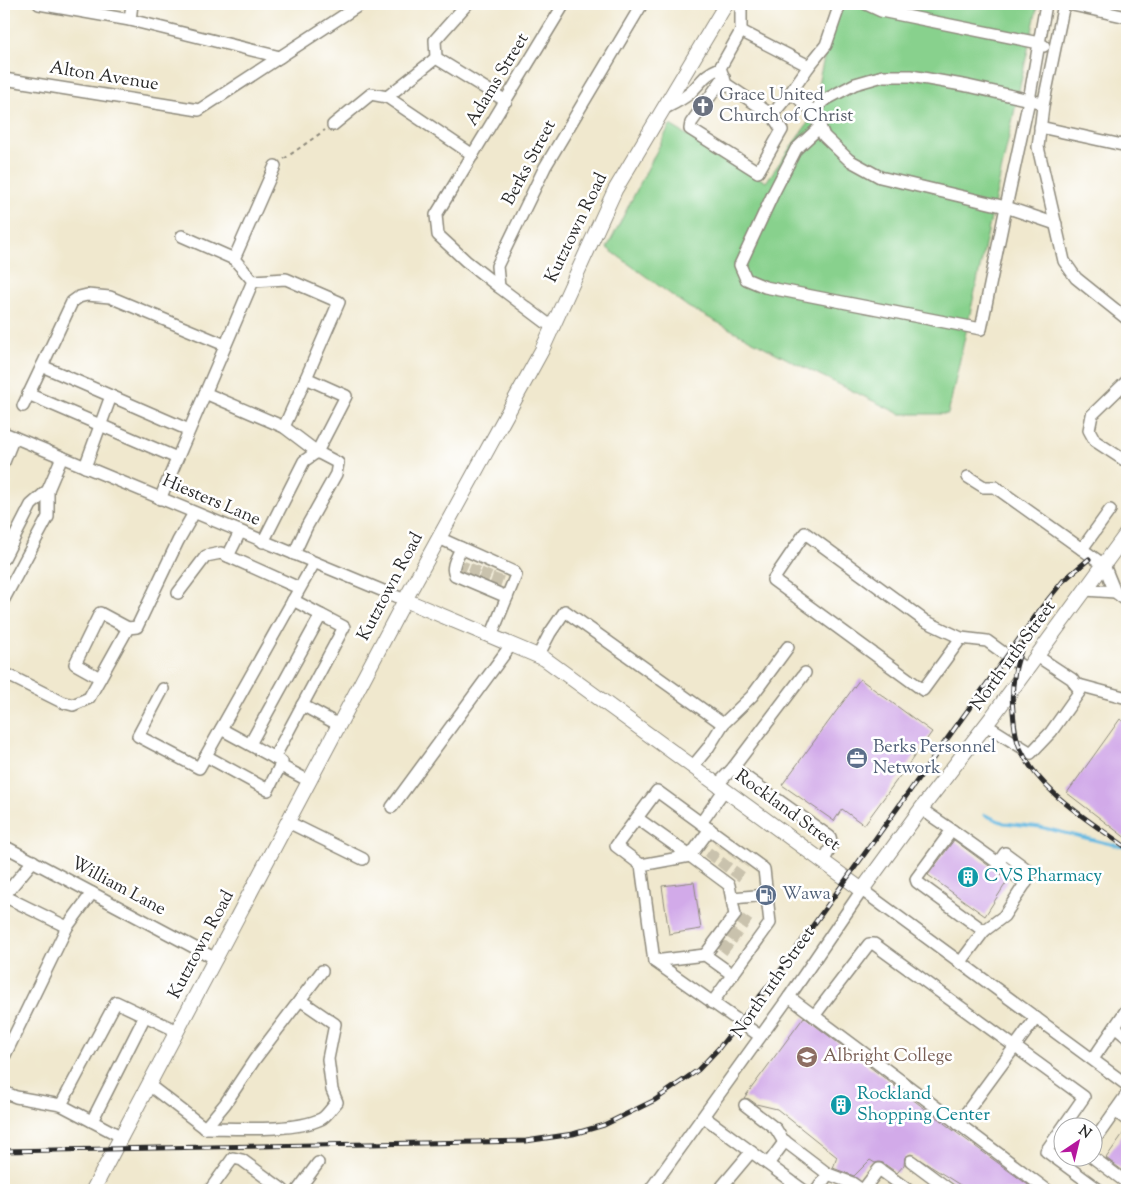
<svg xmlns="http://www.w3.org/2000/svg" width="1131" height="1194" font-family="'Sorts Mill Goudy',serif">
<rect width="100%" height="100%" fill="#fff"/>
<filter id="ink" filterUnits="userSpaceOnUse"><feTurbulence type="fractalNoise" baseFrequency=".02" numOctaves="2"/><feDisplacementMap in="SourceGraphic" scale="10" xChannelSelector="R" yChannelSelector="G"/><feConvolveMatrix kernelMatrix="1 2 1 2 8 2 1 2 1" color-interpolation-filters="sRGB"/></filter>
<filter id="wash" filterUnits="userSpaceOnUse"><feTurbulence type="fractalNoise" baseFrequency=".0096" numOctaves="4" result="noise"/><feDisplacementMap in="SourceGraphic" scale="20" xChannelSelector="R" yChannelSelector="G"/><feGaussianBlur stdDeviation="1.12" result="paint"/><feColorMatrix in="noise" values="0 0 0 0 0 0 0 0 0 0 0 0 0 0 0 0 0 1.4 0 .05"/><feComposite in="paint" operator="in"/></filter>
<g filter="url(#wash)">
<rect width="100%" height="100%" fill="#f0e8ce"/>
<polygon fill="#88d18d" stroke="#5a7e5c" points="836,4 1038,4 948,414 900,414 795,363 688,307 607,248 670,125 766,182 810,120"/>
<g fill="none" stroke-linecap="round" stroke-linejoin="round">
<polyline stroke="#66bae2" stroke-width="3" points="985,815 1004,823 1040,827 1127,848"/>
</g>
<g id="blocks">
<g fill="#d2aae9">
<polygon points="860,679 932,732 864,825 842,809 834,821 782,785"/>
<polygon points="1120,719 1127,724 1127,839 1067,793"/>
<polygon points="954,840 1008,880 985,916 928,875"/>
<polygon points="694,882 701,929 669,934 662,886"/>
<polygon points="804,1017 953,1130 1035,1190 968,1190 911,1154 905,1157 904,1165 897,1173 883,1163 879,1162 875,1163 870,1160 854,1176 833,1168 837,1157 777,1109 756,1104 749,1099 744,1098"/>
<polygon points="1127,1128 1127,1174 1106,1158"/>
</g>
</g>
</g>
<g filter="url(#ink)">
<use href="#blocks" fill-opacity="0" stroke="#8e8a7c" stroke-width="1"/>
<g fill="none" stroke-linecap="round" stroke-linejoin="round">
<g stroke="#c9c2ad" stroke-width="11" stroke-dasharray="11 5.5" stroke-linecap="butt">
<polyline points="460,571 465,559"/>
<polyline points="472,575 476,565"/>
<polyline points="483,580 488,569"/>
<polyline points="495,585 499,574"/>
<polyline points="709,860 719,846"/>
<polyline points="721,869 732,855"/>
<polyline points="734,878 744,864"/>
<polyline points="740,919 753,928"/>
<polyline points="730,933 743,942"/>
<polyline points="721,944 734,954"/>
</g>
<g stroke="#8e8a7c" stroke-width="14">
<g id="minor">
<polyline points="39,4 130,20 280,57"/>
<polyline points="741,4 741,31"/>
<polyline points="866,4 881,11 1039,43 1044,46"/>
<polyline points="1064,4 1043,106 1038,147 1064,261 1076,278 1127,319"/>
<polyline points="1068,4 1127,17"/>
<polyline points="130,20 132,4"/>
<polygon points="741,31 809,66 791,92 772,115 726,84 720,68"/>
<polyline points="436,58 435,40 467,4"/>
<polyline points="809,66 826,45 840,4"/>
<polyline points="724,77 691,123 690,129 758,172 782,130 772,115"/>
<polyline points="4,79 199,110 361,4"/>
<polyline points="791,92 814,112"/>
<polyline points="1043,103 968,86 911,76 883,76 855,84 823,101 814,112 824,136 849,160 880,177 1006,207 1056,224"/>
<path d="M663,109C673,104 682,100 690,93C703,81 703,75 720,68"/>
<polyline points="333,125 371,94 387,97"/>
<polyline points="820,127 796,149 773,194 740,265 746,279 765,287 981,329 1006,207 1029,100 1046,4"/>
<polyline points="1040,127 1127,146"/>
<polyline points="473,155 387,97 436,58 506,101"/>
<polyline points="182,236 234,259"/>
<polyline points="253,281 286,279 339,302 306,378 346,396 317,452 304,461 263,542"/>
<polyline points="253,281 234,259 275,166"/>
<polyline points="499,287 466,261 438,235 436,215 564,4"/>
<polyline points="552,327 499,287 497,266 545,167 642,4"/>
<polyline points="1127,381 1092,415 1089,430 1095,441 1127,462"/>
<polyline points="205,393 284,427 317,452 338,463 336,474 307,526 294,554"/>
<polyline points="28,394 177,458"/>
<polyline points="111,396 42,366 72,302 79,297 87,295 110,297 225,345"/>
<polyline points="23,406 42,366"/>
<polyline points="284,427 306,378"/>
<polyline points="4,433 405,600"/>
<polyline points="4,462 14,437"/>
<polyline points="85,467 111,396 189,430"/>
<polyline points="968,477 984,487 995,487 1104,565 1115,592"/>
<polyline points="160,499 253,281"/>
<polyline points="439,538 514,572 516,575 491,636"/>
<path d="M461,548C458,556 450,567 455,575L507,597"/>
<polyline points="1082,549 1110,510"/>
<polyline points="228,556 240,532"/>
<polyline points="4,558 31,505 48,490"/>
<polyline points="1085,590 1115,592 1127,601"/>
<polyline points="178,593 206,556 221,553 299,588"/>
<polyline points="4,599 48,517 48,490 62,457"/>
<polyline points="961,638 923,690 773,580 805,533 925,621 961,638 987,641 1027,670"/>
<polyline points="538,656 550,633 565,611 723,724 708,748 693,766"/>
<polyline points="4,673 62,702 73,705 89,698 128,628 137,627 178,541 194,513"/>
<polyline points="100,678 75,664 100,613 128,628"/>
<polyline points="1075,684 1127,698"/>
<polyline points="163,689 138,736 199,768 314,563"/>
<polyline points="302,705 339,725"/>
<polyline points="723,724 752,696 788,647"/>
<polyline points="986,725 1031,753 1051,732 1080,691 1072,679 1037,656"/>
<polyline points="250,744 321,615 293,600"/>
<polyline points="206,756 268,790 282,762 221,729"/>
<polyline points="274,758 344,627 321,615"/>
<polyline points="281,766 309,781"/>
<polyline points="733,768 830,837 832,845 823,862"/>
<polyline points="718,784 733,768 805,673"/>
<polyline points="392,807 511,645"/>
<polyline points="921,809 952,830 916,879 917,882 984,931 960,963"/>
<polyline points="637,818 690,856 641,865 654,961 760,1036"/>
<polyline points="288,822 363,859"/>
<polyline points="701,823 725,789"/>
<polyline points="952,830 1005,868"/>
<polyline points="4,846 216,959"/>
<polyline points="33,861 4,896 67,927"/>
<polyline points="641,865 616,846 657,791 764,869 770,923 712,1003"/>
<polyline points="1012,873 1026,883"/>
<polyline points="732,898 767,895"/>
<polyline points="984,931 1004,916 1032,873 1005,853 998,863"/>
<polyline points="705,955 735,915 729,885 690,856 710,829"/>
<polyline points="654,961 705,955 733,975"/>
<polyline points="789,997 1047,1190"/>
<polyline points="814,1016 869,944 874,944 1084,1097 1059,1133"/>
<polyline points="1116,1028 1127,1037"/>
<polyline points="4,1057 67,927 92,893"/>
<polyline points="1093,1059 1127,1009"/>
<polyline points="149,1085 205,1128"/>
<polyline points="4,1092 16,1097 61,1105"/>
<polyline points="745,1105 776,1129 782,1139 828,1174 852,1183 862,1190"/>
<polyline points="1115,1111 1127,1120"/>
<polyline points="704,1117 803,1190"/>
<polyline points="92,1121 145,1016"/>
<polyline points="958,1124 1036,1018"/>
<path d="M205,1128C235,1128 294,1132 321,1119C327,1116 332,1107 337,1102L332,1090L328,1059L335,1024L300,1000"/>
<polyline points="205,1128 225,1104 255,1059 322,971"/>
<polyline points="1064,1136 1059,1133 1046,1151 1099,1190"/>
<polyline points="122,1137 61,1105 116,1002 177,1031"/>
<polyline points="1094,1141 1127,1094"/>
<polyline points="1091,1156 1127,1183"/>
<polyline points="911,1161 950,1190"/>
<polyline points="768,1164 785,1141"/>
<polyline points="210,1190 233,1158 242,1160 283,1190"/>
<polyline points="298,1190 318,1163"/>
<polyline points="650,1190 789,997 862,890 1127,1085"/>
<polyline points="719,1190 751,1152"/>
<polyline points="817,1190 828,1174"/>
<polyline points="863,1190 879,1169 908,1190"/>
</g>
</g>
<g stroke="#8e8a7c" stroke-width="16">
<g id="major">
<polyline points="405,600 545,659 862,890 921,809 992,717 1127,533"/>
<polyline points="93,1190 405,600 542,350 615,190 726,4"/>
</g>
</g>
<polyline stroke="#8e8a7c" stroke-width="2" stroke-dasharray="4 4" stroke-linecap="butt" points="284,159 325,130"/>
<use href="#minor" stroke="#fff" stroke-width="11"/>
<use href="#major" stroke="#fff" stroke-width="14"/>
<g stroke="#2b2b2b" stroke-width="5">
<g id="rail">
<path d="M1028,634C1016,659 1010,683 1013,711C1014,723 1015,737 1020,748C1040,793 1089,820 1127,848"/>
<polyline points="4,1151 526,1141 573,1134 604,1125 655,1100 698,1070 719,1048 781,970 1042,607 1063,581 1089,559"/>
</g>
</g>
<use href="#rail" stroke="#fff" stroke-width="3" stroke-dasharray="9" stroke-linecap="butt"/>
</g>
</g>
<defs>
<g id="church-disc" transform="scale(1.125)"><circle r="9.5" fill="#6b7280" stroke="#fff"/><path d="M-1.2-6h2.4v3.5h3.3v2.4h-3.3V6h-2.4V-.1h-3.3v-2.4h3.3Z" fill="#fff"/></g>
<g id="office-disc" transform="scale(1.125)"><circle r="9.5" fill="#5c6f8a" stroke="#fff"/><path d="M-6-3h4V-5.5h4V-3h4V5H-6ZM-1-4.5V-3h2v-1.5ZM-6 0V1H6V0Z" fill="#fff"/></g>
<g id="building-disc" transform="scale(1.125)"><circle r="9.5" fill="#0f9aa8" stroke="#fff"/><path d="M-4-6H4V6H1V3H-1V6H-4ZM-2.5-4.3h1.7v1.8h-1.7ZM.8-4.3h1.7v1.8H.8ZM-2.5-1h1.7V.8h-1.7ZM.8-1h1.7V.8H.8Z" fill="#fff"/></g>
<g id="fuel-disc" transform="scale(1.125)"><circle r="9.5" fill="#5c6f8a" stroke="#fff"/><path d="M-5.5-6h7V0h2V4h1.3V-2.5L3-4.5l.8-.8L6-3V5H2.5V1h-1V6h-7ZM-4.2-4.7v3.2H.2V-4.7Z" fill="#fff"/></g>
<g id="university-disc" transform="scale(1.125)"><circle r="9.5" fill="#8d6e63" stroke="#fff"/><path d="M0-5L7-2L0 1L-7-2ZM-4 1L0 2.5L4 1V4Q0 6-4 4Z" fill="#fff"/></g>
</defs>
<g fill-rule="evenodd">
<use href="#church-disc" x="703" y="106"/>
<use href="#office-disc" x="857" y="758"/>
<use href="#building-disc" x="968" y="877"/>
<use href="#fuel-disc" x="766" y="895"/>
<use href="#university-disc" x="807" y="1057"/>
<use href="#building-disc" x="841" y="1105"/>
</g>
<g text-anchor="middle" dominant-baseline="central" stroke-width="5" stroke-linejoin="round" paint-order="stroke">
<g font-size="18" fill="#2b2b2b" stroke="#fff">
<text transform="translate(104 77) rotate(9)">Alton Avenue</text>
<text transform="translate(498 80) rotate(-59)">Adams Street</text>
<text transform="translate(530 163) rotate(-62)">Berks Street</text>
<text transform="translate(577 228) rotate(-64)">Kutztown Road</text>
<text transform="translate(211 501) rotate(23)">Hiesters Lane</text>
<text transform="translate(391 587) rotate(-62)">Kutztown Road</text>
<text transform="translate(1014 656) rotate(-54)">North 11th Street</text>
<text transform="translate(787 811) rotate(36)">Rockland Street</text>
<text transform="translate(118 887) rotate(28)">William Lane</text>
<text transform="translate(202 945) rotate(-62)">Kutztown Road</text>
<text transform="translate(774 983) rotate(-55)">North 11th Street</text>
</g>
<g font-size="18" fill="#5b616d" stroke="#fff" text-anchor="start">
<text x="719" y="96">Grace United<tspan x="719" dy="21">Church of Christ</tspan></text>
</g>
<g font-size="18" fill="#4e5e75" stroke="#fff" text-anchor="start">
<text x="873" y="748">Berks Personnel<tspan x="873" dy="21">Network</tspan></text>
<text x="782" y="895">Wawa</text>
</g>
<g font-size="18" fill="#0d838f" stroke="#fff" text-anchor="start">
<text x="984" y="877">CVS Pharmacy</text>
<text x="857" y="1095">Rockland<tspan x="857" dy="21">Shopping Center</tspan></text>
</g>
<g font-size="18" fill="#785e54" stroke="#fff" text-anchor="start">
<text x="823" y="1057">Albright College</text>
</g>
</g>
<rect width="1131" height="1194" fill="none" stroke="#fff" stroke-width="20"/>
<g transform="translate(1078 1142) rotate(35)"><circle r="24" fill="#ffffff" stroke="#aaaaaa"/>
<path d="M0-4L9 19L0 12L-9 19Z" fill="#b5179e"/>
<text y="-8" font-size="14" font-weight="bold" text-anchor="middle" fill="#2b2b2b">N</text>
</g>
</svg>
